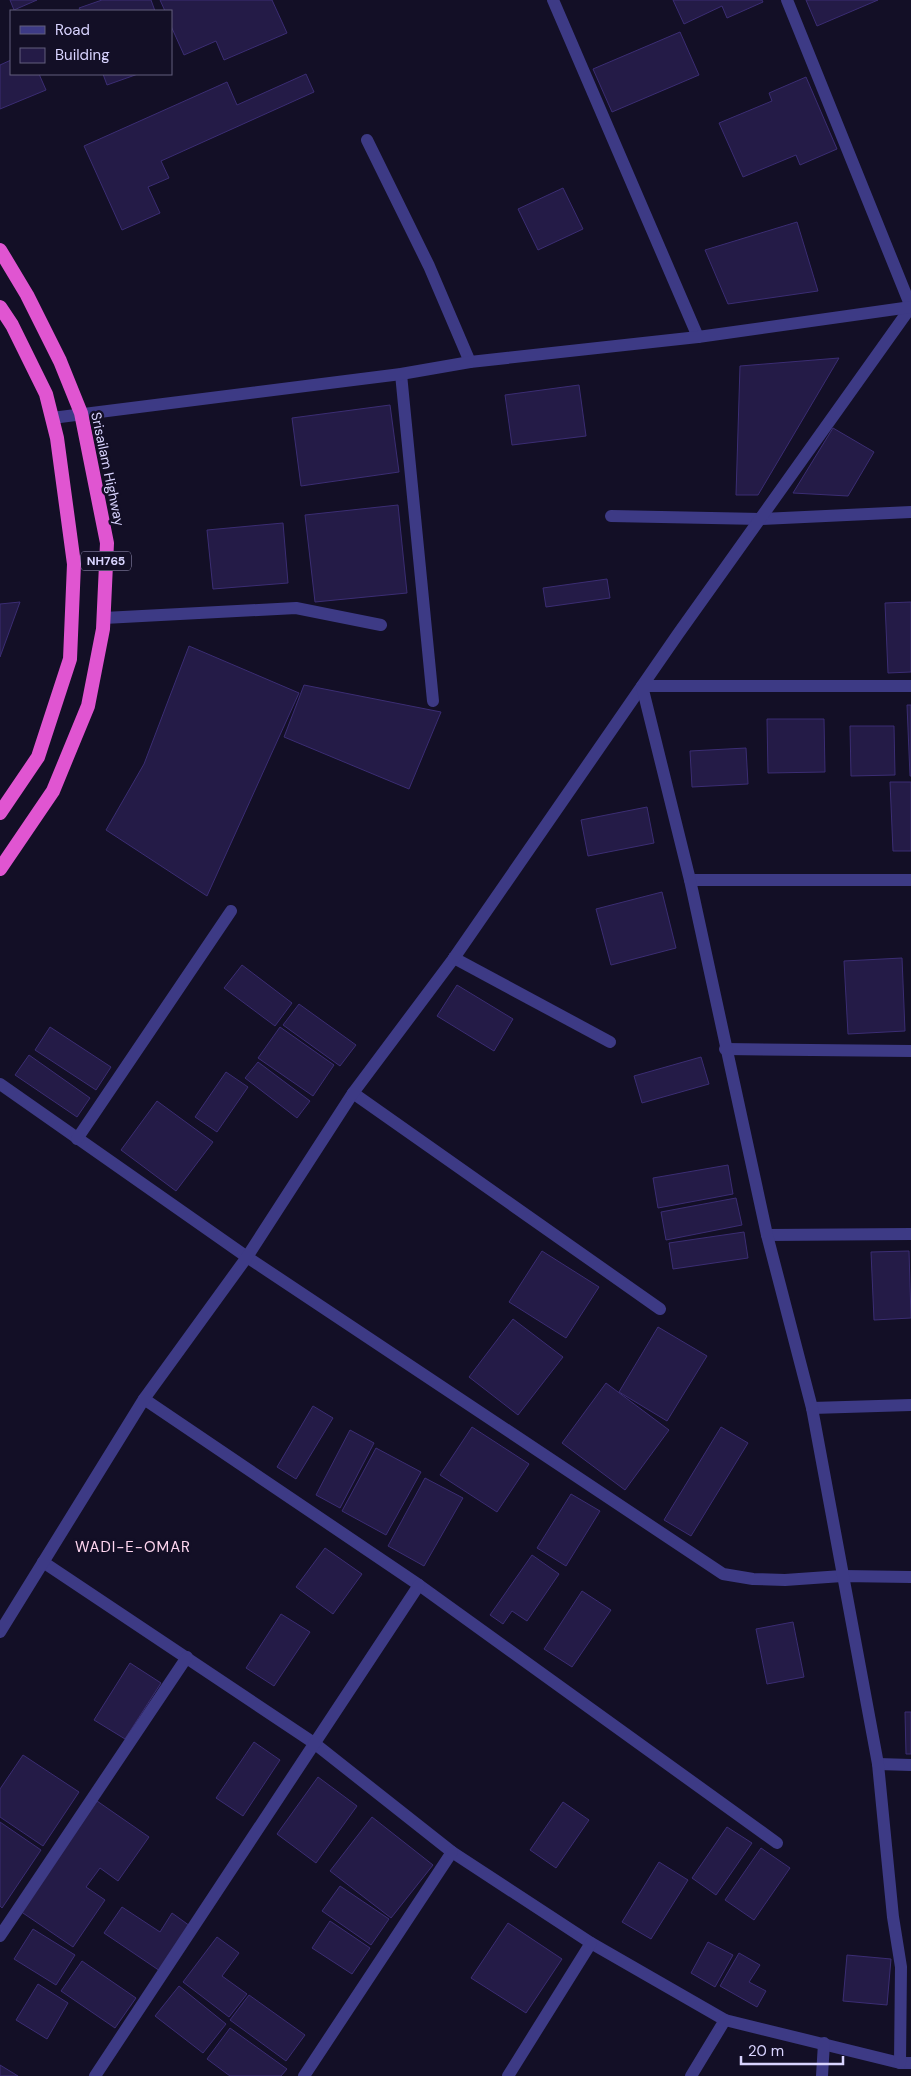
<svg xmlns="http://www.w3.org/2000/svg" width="911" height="2076" font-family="'DM Sans',sans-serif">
<rect width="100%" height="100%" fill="#130f26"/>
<g fill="#241b47" stroke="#3b2d73">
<polygon points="10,0 37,0 14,10"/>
<polygon points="102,0 151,0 155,11 81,11 79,8"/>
<polygon points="160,0 272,0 287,33 224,60 216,41 184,55 171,26 171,11 165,11"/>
<polygon points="673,0 762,0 763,2 727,18 722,6 684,24"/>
<polygon points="806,0 878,0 817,26"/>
<polygon points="680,32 699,75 612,112 593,69"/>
<polygon points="11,60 11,74 39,74 46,90 0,109 0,65"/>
<polygon points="103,74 138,74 107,85"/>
<polygon points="306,74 314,92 161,161 169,178 148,187 160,213 122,230 84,146 227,82 237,105"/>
<polygon points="806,77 837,149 800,165 796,155 743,177 719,123 772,101 769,93"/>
<polygon points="563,188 583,229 538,250 518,209"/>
<polygon points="797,222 818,291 728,304 705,250"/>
<polygon points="839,358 758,495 736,495 740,366"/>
<polygon points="579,385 586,436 512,445 505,395"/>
<polygon points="390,405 399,472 301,486 292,418"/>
<polygon points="833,428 874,452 848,496 793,493"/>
<polygon points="398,505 407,593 315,602 305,515"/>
<polygon points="283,523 288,583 213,589 207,530"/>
<polygon points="607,579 610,598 546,607 543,588"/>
<polygon points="20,602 0,657 0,604"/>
<polygon points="911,602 911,672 888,673 885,603"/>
<polygon points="189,646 299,693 207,896 106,830 144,764"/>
<polygon points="304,685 441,712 409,789 284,737"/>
<polygon points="907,705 911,705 911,776 910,776"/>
<polygon points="767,719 824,719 825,772 768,773"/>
<polygon points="850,726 894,726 895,775 851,776"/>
<polygon points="746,748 748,784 692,787 690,751"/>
<polygon points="890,782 911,782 911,851 893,851"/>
<polygon points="647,807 654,843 588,856 581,820"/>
<polygon points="662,892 676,948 611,965 596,909"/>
<polygon points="902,958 905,1031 848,1034 844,961"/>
<polygon points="242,965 292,1003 275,1026 224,988"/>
<polygon points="457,985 513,1019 494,1051 437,1016"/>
<polygon points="299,1004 356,1045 340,1066 283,1025"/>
<polygon points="50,1027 111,1067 96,1090 35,1050"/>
<polygon points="280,1027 334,1065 313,1096 258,1058"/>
<polygon points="29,1055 90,1098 77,1117 15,1075"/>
<polygon points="701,1057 709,1084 642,1103 634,1076"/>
<polygon points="258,1062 310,1101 297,1118 245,1078"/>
<polygon points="226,1072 248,1087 217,1132 195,1117"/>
<polygon points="157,1101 213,1142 176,1191 121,1150"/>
<polygon points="728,1165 733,1194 658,1208 653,1178"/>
<polygon points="736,1198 742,1225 666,1240 661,1212"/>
<polygon points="744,1232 748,1258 673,1269 669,1243"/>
<polygon points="542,1251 599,1287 566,1338 509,1302"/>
<polygon points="909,1251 911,1318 874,1320 871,1252"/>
<polygon points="513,1319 563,1357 518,1415 469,1377"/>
<polygon points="658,1327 707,1356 667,1421 619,1392"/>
<polygon points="606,1383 669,1430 625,1490 562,1443"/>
<polygon points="313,1406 333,1418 296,1479 277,1467"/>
<polygon points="472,1427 529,1464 497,1512 440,1475"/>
<polygon points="721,1427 748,1443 691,1536 664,1520"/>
<polygon points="350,1430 374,1443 340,1508 316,1495"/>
<polygon points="376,1448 421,1472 386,1535 342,1511"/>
<polygon points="425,1478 463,1498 424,1566 388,1546"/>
<polygon points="571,1494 600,1511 566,1566 537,1548"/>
<polygon points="325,1548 362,1574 333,1614 296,1587"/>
<polygon points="532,1555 559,1574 527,1621 512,1611 503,1624 490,1615"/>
<polygon points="582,1591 611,1610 572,1667 544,1649"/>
<polygon points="281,1614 310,1632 274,1686 246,1668"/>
<polygon points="793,1622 804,1677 767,1684 756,1629"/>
<polygon points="130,1663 161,1683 125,1739 94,1720"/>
<polygon points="905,1712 911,1712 911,1754 906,1754"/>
<polygon points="254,1742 280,1760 243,1816 216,1798"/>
<polygon points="23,1755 79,1792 43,1846 0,1817 0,1789"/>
<polygon points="318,1777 357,1806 316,1863 277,1834"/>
<polygon points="97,1801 149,1837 118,1881 100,1868 86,1887 105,1900 73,1947 20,1911"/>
<polygon points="563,1802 589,1820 556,1868 530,1850"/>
<polygon points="372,1817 433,1865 391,1918 330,1871"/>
<polygon points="0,1822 41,1850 2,1908 0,1906"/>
<polygon points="727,1827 752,1843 716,1895 692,1878"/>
<polygon points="761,1848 790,1868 754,1920 725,1900"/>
<polygon points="659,1862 688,1880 651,1939 622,1922"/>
<polygon points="340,1886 389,1919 371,1945 322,1911"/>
<polygon points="122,1907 160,1932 172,1913 190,1926 160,1971 104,1933"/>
<polygon points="330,1921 370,1948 352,1974 312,1948"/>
<polygon points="508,1923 562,1959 526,2013 471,1978"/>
<polygon points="33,1929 75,1955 56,1985 14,1959"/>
<polygon points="217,1937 239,1953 222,1976 247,1994 229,2017 183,1982"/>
<polygon points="708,1942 733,1955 715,1987 691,1973"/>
<polygon points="739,1953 760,1965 749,1982 766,1991 757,2007 720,1986"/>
<polygon points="847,1955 891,1959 887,2005 843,2001"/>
<polygon points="82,1961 136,1998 115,2028 61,1991"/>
<polygon points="38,1984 68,2003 47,2039 16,2020"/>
<polygon points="179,1986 226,2024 203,2053 155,2016"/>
<polygon points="249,1995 305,2035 286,2061 230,2020"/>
<polygon points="230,2028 287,2069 281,2076 230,2076 207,2059"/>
<polygon points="0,2065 18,2076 0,2076"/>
</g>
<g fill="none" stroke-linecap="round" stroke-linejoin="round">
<g stroke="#3d3a85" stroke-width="12">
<polyline points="367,140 429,266 470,362"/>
<polyline points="104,618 296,608 381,625"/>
</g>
<g stroke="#3d3a85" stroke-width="12">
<polyline points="553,0 698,337"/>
<polyline points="787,0 911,307"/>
<polyline points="401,374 433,701"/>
<polyline points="611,516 761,519 911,512"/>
<polyline points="690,880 911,880"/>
<polyline points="454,958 610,1042"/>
<polyline points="725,1049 911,1051"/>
<polyline points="0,1084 247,1257 723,1574 753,1579 785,1580 842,1576 911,1577"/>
<polyline points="353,1093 660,1309"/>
<polyline points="77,1139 231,911"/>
<polyline points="767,1235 911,1234"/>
<polyline points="144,1399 419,1585 777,1843"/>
<polyline points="812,1408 911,1405"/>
<polyline points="43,1562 314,1743 452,1852 591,1943 725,2020 900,2063 911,2063"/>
<polyline points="0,1632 144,1399 247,1257 353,1093 454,958 678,634 911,307"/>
<polyline points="878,1764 911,1765"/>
<polyline points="0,1936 187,1657"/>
<polyline points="900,2063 901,1967 893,1917 878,1764 812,1408 767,1235 690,880 642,686 911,686"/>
<polyline points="95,2076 419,1585"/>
<polyline points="304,2076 452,1852"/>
<polyline points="508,2076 591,1943"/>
<polyline points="691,2076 725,2020"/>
<polyline points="822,2076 824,2043"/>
</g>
<polyline stroke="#3d3a85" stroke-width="12" points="52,418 401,374 470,362 698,337 911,307"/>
<g stroke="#e055d1" stroke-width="14">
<polyline points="0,250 27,295 60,361 81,413 107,543 103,629 88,706 53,791 0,869"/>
<polyline points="0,307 12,325 46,394 57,438 74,564 70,659 38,757 0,813"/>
</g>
</g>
<g text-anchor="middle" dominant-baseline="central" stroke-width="5" stroke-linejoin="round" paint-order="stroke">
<rect fill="#130f26" stroke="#9e99be" stroke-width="1" x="81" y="551.5" width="50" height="19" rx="4"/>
<g font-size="12" font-weight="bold" fill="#d9d4ff">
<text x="106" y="561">NH765</text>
</g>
<g font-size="14" fill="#d9d4ff" stroke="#130f26">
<text transform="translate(108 469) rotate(78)">Srisailam Highway</text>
</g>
<g font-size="15" letter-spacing="1" fill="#ffd6f0" stroke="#130f26">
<text x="133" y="1547">WADI-E-OMAR</text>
</g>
</g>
<rect x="10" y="10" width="162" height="65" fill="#130f26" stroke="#625e7d"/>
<rect x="20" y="26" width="25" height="8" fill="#3d3a85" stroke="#625e7d"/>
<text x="55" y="35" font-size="15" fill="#d9d4ff">Road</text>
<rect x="20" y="48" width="25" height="15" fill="#241b47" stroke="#625e7d"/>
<text x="55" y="60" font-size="15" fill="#d9d4ff">Building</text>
<path d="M741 2056v8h102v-8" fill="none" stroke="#d9d4ff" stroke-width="2.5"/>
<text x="748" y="2056" font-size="15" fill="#d9d4ff" stroke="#130f26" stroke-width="4" paint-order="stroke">20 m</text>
</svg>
